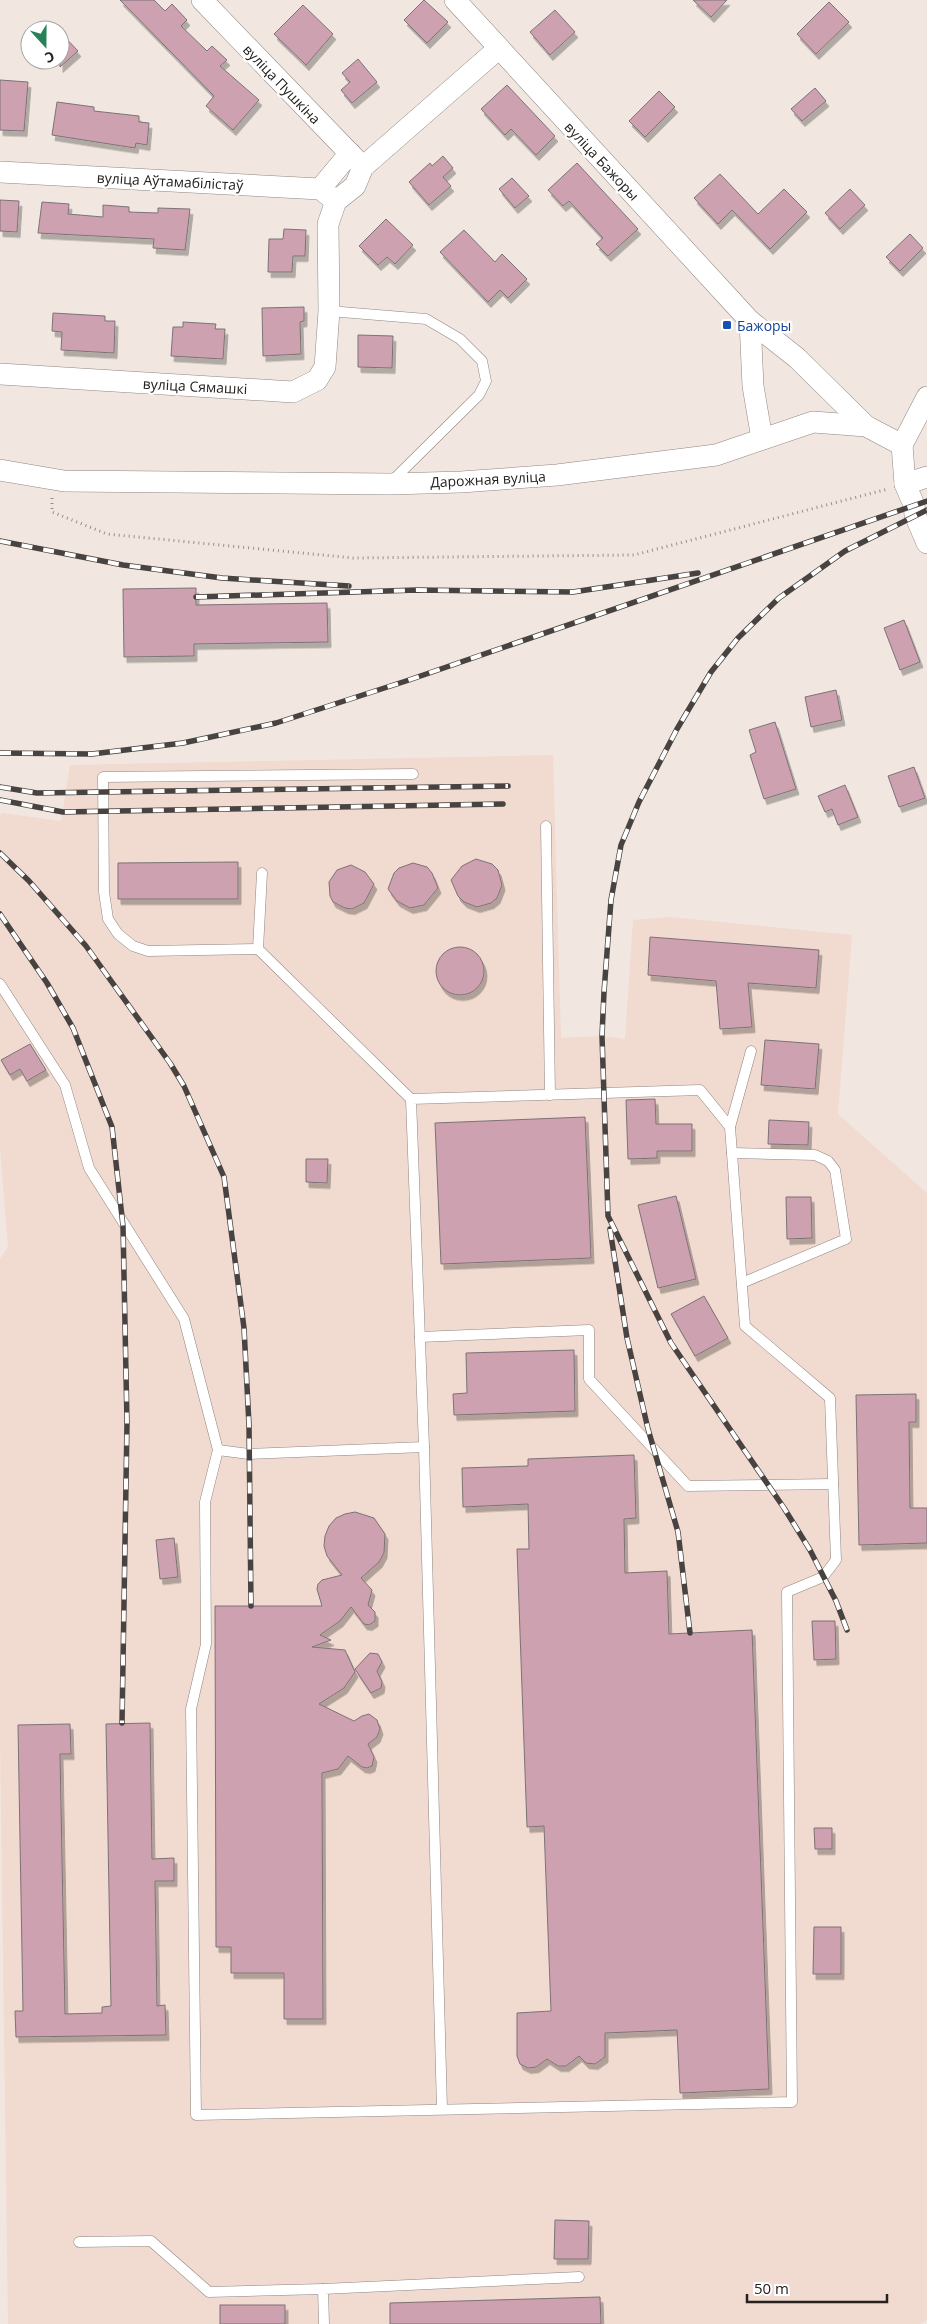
<svg xmlns="http://www.w3.org/2000/svg" width="927" height="2324" font-family="'Open Sans',sans-serif">
<defs>
<filter id="shadow"><feDropShadow dx="3" dy="5.5" stdDeviation="0" flood-color="#0004"/></filter>
</defs>
<rect width="100%" height="100%" fill="#f1e7e0"/>
<polygon fill="#f1dacf" points="553,755 561,1038 602,1036 625,1039 633,920 670,917 852,935 838,1114 927,1193 927,2320 920,2324 8,2324 0,1738 0,1259 8,1247 0,1148 0,815 3,813 61,821 70,765"/>
<g fill="#cda1af" stroke="#7d7276" filter="url(#shadow)">
<polygon points="120,0 154,0 165,11 172,4 187,20 181,26 207,51 212,46 227,60 220,66 259,100 233,130 206,106 214,96"/>
<polygon points="424,0 448,22 427,43 404,20"/>
<polygon points="693,0 727,0 711,17"/>
<polygon points="829,2 849,22 816,54 797,34"/>
<polygon points="303,5 333,34 306,65 274,34"/>
<polygon points="555,10 575,32 550,55 530,32"/>
<polygon points="60,32 78,51 60,67"/>
<polygon points="358,59 377,82 352,103 341,90 350,82 342,73"/>
<polygon points="0,80 28,82 24,131 0,130"/>
<polygon points="507,85 555,136 536,155 511,129 505,135 481,109"/>
<polygon points="815,88 826,101 802,121 791,109"/>
<polygon points="659,91 675,107 645,137 629,121"/>
<polygon points="57,102 94,107 94,111 139,116 139,122 149,123 147,145 136,143 135,148 52,135"/>
<polygon points="443,156 453,168 443,177 451,186 429,205 409,182 430,163 432,166"/>
<polygon points="577,163 638,229 608,256 596,244 603,238 569,201 563,206 548,190"/>
<polygon points="720,174 758,214 784,189 807,212 770,249 732,210 718,224 694,198"/>
<polygon points="512,178 529,196 515,208 499,189"/>
<polygon points="850,189 865,205 840,229 825,213"/>
<polygon points="0,200 19,201 17,232 0,231"/>
<polygon points="42,202 69,204 68,214 103,217 103,205 129,207 129,212 158,213 158,208 190,209 185,250 153,248 154,239 38,233"/>
<polygon points="386,219 413,245 395,264 387,257 378,265 359,246"/>
<polygon points="284,229 306,230 305,256 293,256 292,272 268,272 269,239 283,239"/>
<polygon points="464,230 495,262 502,254 527,279 508,298 500,290 488,302 440,252"/>
<polygon points="910,234 923,248 900,271 886,257"/>
<polygon points="304,307 304,321 300,322 301,354 263,356 262,308"/>
<polygon points="53,313 105,316 105,321 115,321 114,353 61,350 62,332 52,331"/>
<polygon points="183,322 216,324 215,329 225,329 223,359 171,356 173,327 183,327"/>
<polygon points="358,335 393,336 392,368 358,367"/>
<polygon points="196,588 196,605 327,603 328,642 194,644 194,656 124,657 123,589"/>
<polygon points="904,620 920,662 900,670 884,628"/>
<polygon points="836,690 842,720 811,727 805,697"/>
<polygon points="775,722 796,789 764,799 750,755 756,752 749,730"/>
<polygon points="914,767 925,798 899,807 888,776"/>
<polygon points="845,785 858,817 838,825 832,809 825,812 818,796"/>
<polygon points="476,859 492,864 498,870 502,885 497,898 491,903 477,907 464,902 458,896 451,880 462,866"/>
<polygon points="238,862 238,899 118,899 118,863"/>
<polygon points="413,863 427,867 432,873 438,888 424,905 410,908 397,901 388,889 394,873 399,868"/>
<polygon points="351,865 365,872 374,884 364,903 352,909 345,908 333,902 330,896 329,882 337,870"/>
<polygon points="650,937 819,950 816,988 748,983 752,1027 720,1029 716,981 648,975"/>
<circle cx="460" cy="971" r="24"/>
<polygon points="765,1040 819,1044 815,1089 761,1085"/>
<polygon points="30,1044 46,1070 27,1081 20,1069 10,1075 1,1060"/>
<polygon points="655,1099 656,1124 692,1124 692,1151 657,1151 657,1158 628,1159 626,1100"/>
<polygon points="585,1117 591,1258 441,1264 435,1123"/>
<polygon points="769,1120 809,1122 808,1145 768,1144"/>
<polygon points="306,1159 328,1159 327,1183 306,1182"/>
<polygon points="676,1196 696,1279 658,1288 638,1205"/>
<polygon points="786,1197 811,1197 812,1238 787,1239"/>
<polygon points="704,1296 728,1338 695,1356 671,1314"/>
<polygon points="574,1350 575,1411 454,1415 453,1394 467,1393 466,1353"/>
<polygon points="916,1394 916,1422 909,1422 910,1508 927,1508 927,1543 859,1545 856,1395"/>
<polygon points="634,1455 636,1518 624,1519 625,1573 667,1571 669,1634 752,1630 769,2089 680,2093 677,2030 605,2033 605,2057 595,2064 586,2063 579,2056 566,2066 558,2066 547,2059 536,2067 528,2068 520,2064 517,2056 517,2013 551,2011 544,1826 527,1827 517,1549 529,1549 528,1504 463,1507 462,1468 528,1466 528,1459"/>
<polygon points="355,1512 374,1518 385,1534 384,1553 379,1562 361,1578 372,1590 368,1605 375,1612 375,1621 369,1625 364,1624 351,1607 340,1621 320,1635 331,1640 312,1647 345,1650 355,1672 344,1688 319,1704 354,1721 362,1716 369,1714 377,1720 380,1729 377,1737 368,1744 374,1757 372,1766 367,1768 362,1767 348,1756 338,1769 322,1773 323,2019 284,2019 284,1973 231,1973 231,1947 216,1947 215,1606 322,1606 317,1589 318,1584 322,1580 342,1575 327,1556 324,1546 325,1536 329,1526 336,1518 345,1514"/>
<polygon points="174,1538 178,1577 160,1579 156,1540"/>
<polygon points="812,1621 835,1621 836,1659 814,1660"/>
<polygon points="370,1653 378,1654 382,1662 377,1671 382,1682 381,1688 371,1693 355,1669"/>
<polygon points="150,1723 152,1859 174,1858 174,1881 155,1881 157,2006 165,2005 166,2035 16,2037 15,2011 23,2011 18,1725 70,1724 71,1754 60,1754 65,2014 102,2013 102,2007 111,2006 106,1724"/>
<polygon points="814,1828 832,1828 832,1849 815,1849"/>
<polygon points="814,1927 841,1927 841,1974 813,1974"/>
<polygon points="555,2220 589,2221 588,2259 554,2259"/>
<polygon points="600,2297 601,2324 390,2324 390,2303"/>
<rect x="220" y="2305" width="65" height="19"/>
</g>
<g fill="none" stroke-linecap="round" stroke-linejoin="round">
<g stroke="#8f8680" stroke-width="11">
<g id="service">
<polyline points="329,311 426,319 460,339 482,361 486,381 479,395 392,481"/>
<polyline points="546,826 550,1095"/>
<polyline points="262,873 258,949 411,1099"/>
<polyline points="258,949 148,951 133,946 118,934 108,919 104,892 103,777 413,774"/>
<polyline points="0,984 65,1085 89,1168 184,1319 218,1450 205,1502 206,1644 191,1709 196,2115 792,2102 787,1592 823,1577 836,1560 830,1398 745,1326 730,1127 751,1051"/>
<polyline points="732,1153 815,1155 828,1161 835,1170 846,1239 742,1283"/>
<polyline points="420,1337 589,1330 589,1379 688,1486 833,1484"/>
<polyline points="424,1447 442,2109"/>
<polyline points="218,1450 249,1454 424,1447 411,1099 700,1090 730,1127"/>
<polyline points="79,2242 151,2241 209,2292 323,2289"/>
<polyline points="324,2324 323,2289 579,2277"/>
</g>
</g>
<g stroke="#8f8680" stroke-width="22">
<g id="minor">
<polyline points="202,0 363,167"/>
<polyline points="455,0 750,321 797,358 866,426"/>
<polyline points="0,172 320,189 336,201"/>
<polyline points="320,189 350,153"/>
<polyline points="750,321 753,386 762,439"/>
<polyline points="0,374 293,392 317,380 325,367 329,311 328,224 336,201 355,186 363,167 498,49"/>
<polyline points="902,445 927,397"/>
<polyline points="0,470 64,481 390,484 461,482 557,475 716,455 813,422 866,426 902,445 905,484 927,477"/>
<polyline points="905,484 914,505 915,515 927,543"/>
</g>
</g>
<polyline stroke="#958f89" stroke-width="3" stroke-dasharray="1 4" stroke-linecap="butt" points="52,498 52,512 107,534 353,558 634,555 888,489"/>
<use href="#service" stroke="#fff" stroke-width="10"/>
<use href="#minor" stroke="#fff" stroke-width="21"/>
<g stroke="#484340" stroke-width="5.5">
<g id="rail">
<polyline points="0,541 123,565 222,578 349,586"/>
<polyline points="196,597 417,590 573,592 698,573"/>
<polyline points="0,753 92,754 183,743 276,723 406,681 927,501"/>
<polyline points="0,787 37,793 508,786"/>
<polyline points="0,800 63,812 503,804"/>
<polyline points="0,853 29,881 86,946 170,1063 184,1086 224,1177 244,1328 249,1425 251,1606"/>
<polyline points="0,914 47,983 73,1028 112,1127 123,1226 127,1423 122,1723"/>
<polyline points="610,1229 627,1338 648,1429 678,1532 690,1633"/>
<polyline points="847,1630 836,1601 810,1550 784,1508 671,1343 608,1216 602,1036 604,992 611,900 621,845 639,802 677,729 711,672 738,638 779,598 845,551 927,510"/>
</g>
</g>
<use href="#rail" stroke="#fff" stroke-width="4" stroke-dasharray="11" stroke-linecap="butt"/>
</g>
<rect fill="#1a4fb4" stroke="#fff" stroke-width="2" x="722" y="320" width="10" height="10" rx="2.5"/>
<g text-anchor="middle" dominant-baseline="central" stroke-width="4.5" stroke-linejoin="round" paint-order="stroke">
<g font-size="14" fill="#24211e" stroke="#fff">
<text transform="translate(282 84) rotate(46)">вуліца Пушкіна</text>
<text transform="translate(602 161) rotate(47)">вуліца Бажоры</text>
<text transform="translate(170 181) rotate(3)">вуліца Аўтамабілістаў</text>
<text transform="translate(195 386) rotate(3)">вуліца Сямашкі</text>
<text transform="translate(488 479) rotate(-3)">Дарожная вуліца</text>
</g>
<g font-size="14" fill="#164399" stroke="#fff" text-anchor="start">
<text x="737" y="325">Бажоры</text>
</g>
</g>
<g transform="translate(45 45) rotate(159)"><circle r="24" fill="#ffffff" stroke="#a7a6a5"/>
<path d="M0-4L9 19L0 12L-9 19Z" fill="#278157"/>
<text y="-8" font-size="14" font-weight="bold" text-anchor="middle" fill="#24211e">С</text>
</g>
<path d="M747 2294v8h140v-8" fill="none" stroke="#24211e" stroke-width="2.5"/>
<text x="754" y="2294" font-size="15" fill="#24211e" stroke="#ffffff" stroke-width="4" paint-order="stroke">50 m</text>
</svg>
